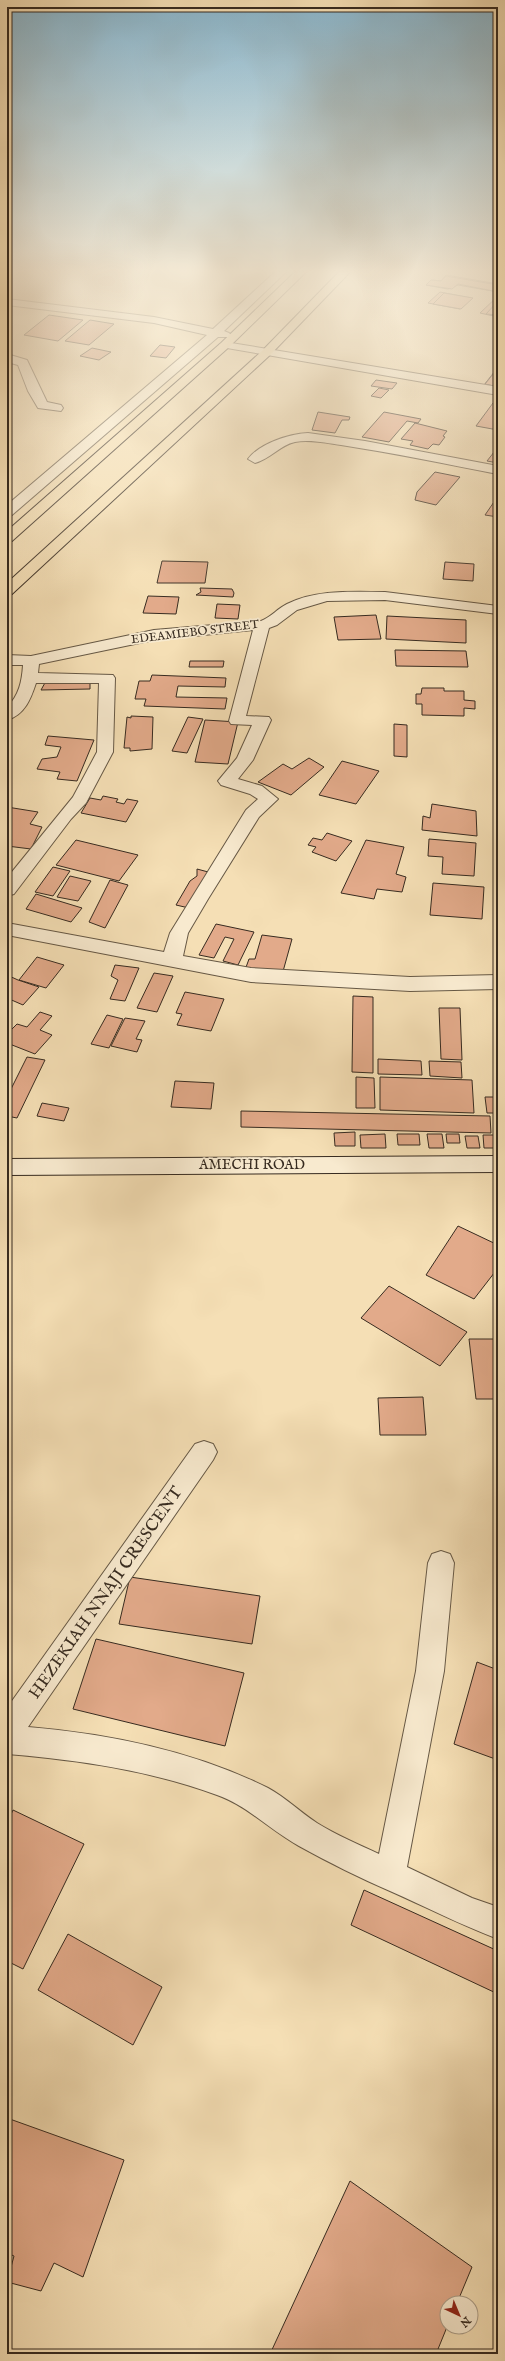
<svg xmlns="http://www.w3.org/2000/svg" width="505" height="2361" font-family="'IM FELL English',serif">
<rect width="100%" height="100%" fill="#f5dfb5"/>
<filter id="stains"><feTurbulence type="fractalNoise" baseFrequency=".005" numOctaves="4"/><feColorMatrix values="0 0 0 0 .2 0 0 0 0 .09 0 0 0 0 .02 0 0 0 .5 -.17"/></filter>
<radialGradient id="worn" r=".72"><stop offset=".6" stop-color="#630" stop-opacity="0"/><stop offset="1" stop-color="#630" stop-opacity=".3"/></radialGradient>
<g fill="#e2aa8a" stroke="#372b20">
<polygon points="446,275 498,284 498,292 458,285 448,289 426,285 432,280 441,281"/>
<polygon points="446,276 498,285 498,292 458,284 452,289 426,285 431,280 441,281"/>
<polygon points="440,292 471,298 460,309 428,303"/>
<polygon points="444,293 473,298 461,309 433,304"/>
<polygon points="498,296 498,317 480,313"/>
<polygon points="498,301 498,315 486,314"/>
<polygon points="49,315 83,320 58,341 24,335"/>
<polygon points="90,320 114,324 89,345 65,341"/>
<polygon points="160,345 175,347 166,358 150,356"/>
<polygon points="92,348 111,352 99,360 80,356"/>
<polygon points="498,367 498,387 484,385"/>
<polygon points="498,368 498,387 485,384"/>
<polygon points="376,380 397,383 392,389 371,386"/>
<polygon points="379,388 389,390 381,398 371,396"/>
<polygon points="493,403 498,404 498,430 476,426"/>
<polygon points="318,412 350,417 349,420 342,420 335,433 312,430"/>
<polygon points="384,412 421,419 418,423 407,421 389,442 362,437"/>
<polygon points="415,423 447,431 443,436 445,437 439,445 433,444 428,449 410,445 413,441 401,439"/>
<polygon points="498,447 498,463 487,461"/>
<polygon points="435,472 460,477 436,505 415,500 417,492"/>
<polygon points="498,496 498,517 485,515"/>
<polygon points="162,561 208,562 205,583 157,583"/>
<polygon points="445,562 474,564 473,581 443,579"/>
<polygon points="200,588 232,589 234,593 233,597 196,595 201,592"/>
<polygon points="148,596 179,597 176,614 143,613"/>
<polygon points="217,604 240,605 238,619 215,618"/>
<polygon points="376,615 381,639 338,640 334,617"/>
<polygon points="387,616 466,620 466,643 386,639"/>
<polygon points="395,650 466,651 468,667 396,666"/>
<polygon points="190,661 224,661 223,667 189,667"/>
<polygon points="152,675 226,678 225,687 178,686 176,697 227,698 225,709 144,706 146,699 135,699 139,681 150,681"/>
<polygon points="90,680 90,689 41,690 46,681"/>
<polygon points="422,688 444,688 444,691 464,691 464,700 475,701 475,709 464,708 464,716 422,715 422,704 416,704 416,694 421,694"/>
<polygon points="131,716 153,717 152,749 130,751 130,748 124,748 127,717 131,718"/>
<polygon points="188,717 203,719 187,753 172,751"/>
<polygon points="205,720 238,722 228,764 195,762"/>
<polygon points="394,724 407,725 407,757 394,756"/>
<polygon points="48,736 94,740 77,781 57,779 60,772 37,769 42,759 57,757 61,747 45,745"/>
<polygon points="309,758 324,767 291,795 258,782 283,764 292,769"/>
<polygon points="342,761 379,771 356,804 319,795"/>
<polygon points="103,796 118,799 116,802 124,804 127,799 138,801 126,822 81,813 90,798 101,800"/>
<polygon points="432,804 476,811 477,836 422,830 423,816 430,818"/>
<polygon points="7,807 38,812 30,824 42,827 31,849 7,846"/>
<polygon points="327,833 352,841 336,861 312,852 316,847 308,845 313,838 322,840"/>
<polygon points="429,839 476,843 474,876 442,874 443,857 428,856"/>
<polygon points="76,840 138,855 119,881 56,865"/>
<polygon points="366,840 404,847 396,874 406,877 402,892 377,889 374,899 341,893"/>
<polygon points="53,867 70,871 53,896 35,892"/>
<polygon points="197,869 212,873 189,908 176,905 190,881 197,876"/>
<polygon points="70,876 91,881 78,901 57,897"/>
<polygon points="110,880 128,885 105,928 89,922"/>
<polygon points="433,883 484,887 482,919 430,915"/>
<polygon points="36,894 82,908 71,922 26,909"/>
<polygon points="216,924 254,932 238,965 223,961 234,939 225,937 214,958 199,955"/>
<polygon points="262,935 292,939 282,975 245,970 249,959 255,959"/>
<polygon points="37,957 64,965 46,988 19,980"/>
<polygon points="115,965 139,968 125,1001 110,999 118,980 111,976"/>
<polygon points="154,973 173,976 157,1012 137,1008"/>
<polygon points="7,975 18,980 39,987 23,1005 7,998"/>
<polygon points="185,992 224,999 211,1031 177,1025 182,1014 176,1013"/>
<polygon points="353,996 373,997 373,1073 352,1072"/>
<polygon points="439,1008 460,1008 462,1060 441,1059"/>
<polygon points="40,1012 52,1016 40,1030 52,1035 35,1054 7,1043 7,1034 17,1024 27,1027"/>
<polygon points="107,1015 123,1019 109,1048 91,1044"/>
<polygon points="125,1018 145,1021 136,1039 142,1040 137,1052 111,1046"/>
<polygon points="27,1057 45,1060 17,1118 7,1116 7,1093 9,1093"/>
<polygon points="378,1059 421,1061 422,1075 378,1074"/>
<polygon points="429,1061 461,1062 462,1078 430,1076"/>
<polygon points="356,1077 374,1078 375,1108 356,1108"/>
<polygon points="380,1077 472,1080 474,1113 380,1110"/>
<polygon points="175,1081 214,1083 211,1109 171,1107"/>
<polygon points="485,1097 498,1097 498,1113 487,1113"/>
<polygon points="42,1103 69,1108 64,1121 37,1116"/>
<polygon points="241,1111 490,1116 491,1133 241,1127"/>
<polygon points="355,1132 355,1146 335,1146 334,1133"/>
<polygon points="385,1134 386,1148 361,1148 360,1135"/>
<polygon points="397,1134 419,1134 420,1145 398,1145"/>
<polygon points="427,1134 442,1134 444,1148 429,1148"/>
<polygon points="446,1134 459,1134 460,1143 447,1143"/>
<polygon points="483,1135 495,1135 496,1148 484,1148"/>
<polygon points="465,1136 478,1136 480,1148 467,1148"/>
<polygon points="458,1226 498,1245 498,1268 474,1299 426,1275"/>
<polygon points="389,1286 467,1332 440,1366 361,1318"/>
<polygon points="469,1339 498,1339 498,1399 476,1399"/>
<polygon points="423,1397 426,1435 380,1435 378,1398"/>
<polygon points="130,1577 260,1596 252,1644 119,1624"/>
<polygon points="96,1639 244,1673 225,1746 73,1709"/>
<polygon points="477,1662 498,1670 498,1760 454,1744"/>
<polygon points="13,1810 84,1844 23,1969 7,1961 7,1823"/>
<polygon points="364,1890 498,1951 498,1994 351,1925"/>
<polygon points="68,1934 162,1987 133,2045 38,1990"/>
<polygon points="7,2118 124,2160 83,2277 54,2263 41,2291 7,2282 14,2256 7,2253"/>
<polygon points="350,2181 472,2267 457,2303 447,2303 447,2327 436,2354 270,2354"/>
</g>
<g fill="none" stroke-linecap="round" stroke-linejoin="round">
<g stroke="#665845" stroke-width="2">
<g id="street">
<polygon points="7,272 15,272 7,277"/>
<polygon points="275,272 286,272 224,331 229,333 231,335 229,337 218,337 12,515 7,516 7,505 207,335 154,323 7,305 7,299 154,317 213,329"/>
<polygon points="225,342 498,387 498,395 221,347 219,345"/>
<polygon points="7,354 27,360 47,402 61,405 63,408 61,411 38,408 28,391 18,365 7,362"/>
<path d="M308,433L365,441L498,466V474C446,464 394,453 341,445C327,443 310,439 295,442C280,445 270,459 255,463L248,459C260,443 289,434 308,433Z"/>
<path d="M385,592L498,606V614L385,600L327,601L297,610L277,625L269,628L246,716L269,717L271,720L253,760L238,779L262,786L278,799L259,817L208,899L188,933L183,956L251,968L410,977L498,975V989L410,991L251,982L7,935V923L164,952L170,933L246,810L258,799L250,794L221,785L218,781L237,758L252,725L231,724L229,721L253,630L154,640L39,664L38,673L113,675L115,678L113,752L86,803L71,819L14,894L7,896V878L73,797L97,752L99,683H36C31,698 25,715 7,720V707C19,696 22,681 23,665H7V655L31,656L154,630L261,621C271,617 277,609 287,604C316,589 353,592 385,592Z"/>
<path d="M204,1441L213,1444L217,1452L213,1460L28,1727C110,1734 194,1751 268,1788C285,1797 300,1812 317,1823C336,1835 358,1844 379,1854L416,1671L428,1563L432,1554L441,1551L450,1554L454,1563L444,1671L407,1867L472,1898L498,1907V1939C461,1925 426,1907 390,1891C360,1878 328,1862 299,1846C270,1830 248,1806 217,1795C149,1770 78,1760 7,1754V1708L195,1444Z"/>
</g>
</g>
<g stroke="#372b20" stroke-width="2">
<polygon id="secondary" points="498,1156 498,1172 7,1175 7,1159"/>
</g>
<g stroke="#372b20" stroke-width="2">
<g id="highway">
<polygon points="295,272 306,272 229,347 12,541 7,542 7,531 221,343"/>
<polygon points="339,272 350,272 270,355 12,594 7,595 7,583 262,351"/>
</g>
</g>
<use href="#street" fill="#f8eacf" fill-rule="evenodd"/>
<use href="#secondary" fill="#f8eacf" fill-rule="evenodd"/>
<use href="#highway" fill="#f5dfb5" fill-rule="evenodd"/>
</g>
<linearGradient id="sky" x2="0" y2="1"><stop stop-color="#89b8d1"/><stop offset="0.45" stop-color="#faf1de"/><stop offset="1" stop-color="#faf1de" stop-opacity="0"/></linearGradient>
<rect width="505" height="602" fill="url(#sky)"/>
<g text-anchor="middle" dominant-baseline="central" stroke-width="3.5" stroke-linejoin="round" paint-order="stroke">
<g font-size="12" fill="#372b20" stroke="#f8eacf">
<text transform="translate(195 632) rotate(-7)">EDEAMIEBO STREET</text>
</g>
<g font-size="14" fill="#372b20" stroke="#f8eacf">
<text x="252" y="1165">AMECHI ROAD</text>
</g>
<g font-size="17" fill="#372b20" stroke="#f8eacf">
<text transform="translate(106 1593) rotate(-55)">HEZEKIAH NNAJI CRESCENT</text>
</g>
</g>
<rect width="505" height="2361" fill="none" stroke="#f5dfb5" stroke-width="24"/>
<rect x="8" y="8" width="489" height="2345" fill="none" stroke="#372b20" stroke-width="2"/>
<rect x="12" y="12" width="481" height="2337" fill="none" stroke="#372b20"/>
<g transform="translate(459 2315) rotate(136)"><circle r="19" fill="#f8eacf" stroke="#ab9e89"/>
<path d="M0-3L7 15L0 10L-7 15Z" fill="#8f2418"/>
<text y="-6" font-size="11" font-weight="bold" text-anchor="middle" fill="#372b20">N</text>
</g>
<rect width="100%" height="100%" filter="url(#stains)"/>
<rect width="100%" height="100%" fill="url(#worn)"/>
</svg>
